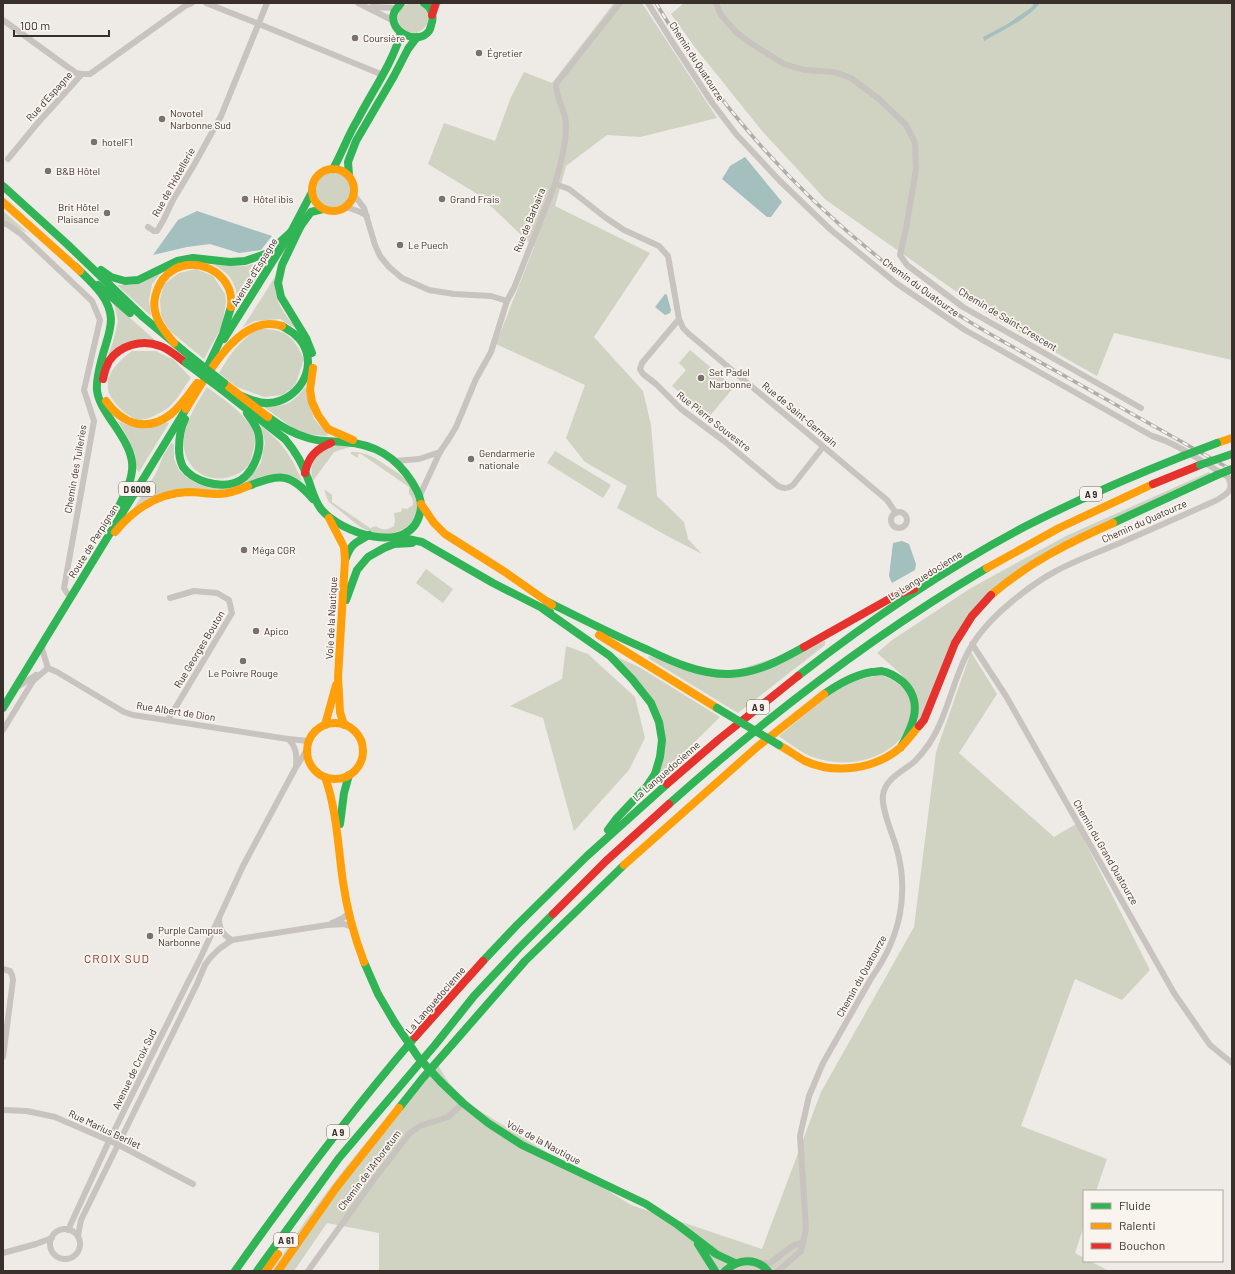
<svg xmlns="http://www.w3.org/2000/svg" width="1235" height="1274" font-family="Barlow,sans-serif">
<rect width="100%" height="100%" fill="#eeeae6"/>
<g fill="#d0d3c1">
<circle cx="413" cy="18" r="15"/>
<polygon points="614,3 642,3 717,118 640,137 607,135 566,166 555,206 650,253 594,337 643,391 651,425 657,496 684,522 688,539 702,554 671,538 617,508 627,486 585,462 566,438 585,385 496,344 534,247 479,195 428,164 444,123 495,141 511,97 524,72 552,83"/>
<polygon points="684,3 1232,3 1232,360 1114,333 1097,376 991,316 826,200 762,131 694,46 671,14"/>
<circle cx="333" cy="190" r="18"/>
<polygon points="3,211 28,233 3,221"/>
<path d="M259,262H263L265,265L238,305C238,295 235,283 228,275C224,271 218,267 213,264L246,266Z"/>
<polygon points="196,269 213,276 225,294 226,302 222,326 204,359 170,331 161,317 160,299 164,284 179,273"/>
<polygon points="161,273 152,284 149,300 151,316 117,285 133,285"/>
<path d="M275,277C272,298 284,314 297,329L280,319L255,321L243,327Z"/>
<polygon points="114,304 155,340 146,340 106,361 113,342 118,321"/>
<path d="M258,329C286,329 292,335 304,359L296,383L291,389L282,395L264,397L237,387L219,373C229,355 241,339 258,329Z"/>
<polygon points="690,350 734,387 709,417 672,386 686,370 679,363"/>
<path d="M132,351H156L174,360L191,378C185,385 176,402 169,407C163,412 149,419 141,420C135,420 126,414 122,410C96,387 109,368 132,351Z"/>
<path d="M207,387C222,398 249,416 254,434C256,440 254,449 252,455C251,458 251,461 249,464C246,469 240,473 235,475C208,487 180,467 184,437C186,419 198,402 207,387Z"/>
<path d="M305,387L314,419L328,434L327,436L304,434L293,428L264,407C286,405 290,407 305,387Z"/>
<polygon points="118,421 127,425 164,422 169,423 139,472 136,469 135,454 128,438"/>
<path d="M261,426C282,442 292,457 302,481L292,476L227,490H193L132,511L155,475L164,454L171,443L174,444V459L179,470L186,477L196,483L214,487L255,471L261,463L263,452L265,443Z"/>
<path d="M342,445L353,446L334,452L313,481C307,458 321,448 342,445Z"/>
<polygon points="555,451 611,485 603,498 547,463"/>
<path d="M351,452C365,451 376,458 387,466C393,470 401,474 405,479C437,518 396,549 359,526L329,502L327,498L324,489L332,495V502L370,528L376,526C382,531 388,530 394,526L395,521L394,513L401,512L402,508L407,509L413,505C413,500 413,498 409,494V487L361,454H358V458L351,454Z"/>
<polygon points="1209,472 1211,475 1072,539 970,614 919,723 901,674 877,653 892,640 971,588 1066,536"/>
<polygon points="426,569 453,589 443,603 416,583"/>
<polygon points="825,641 825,645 738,713 648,658 649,656 720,676"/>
<polygon points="566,646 588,654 635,697 645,738 629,770 574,831 543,718 510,706 562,679"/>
<polygon points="971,652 997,694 959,753 1054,837 1076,824 1150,970 1122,1000 1075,979 1021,1126 1107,1159 1096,1191 1084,1191 1084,1226 1075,1253 1084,1258 1084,1261 1090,1261 1109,1271 379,1271 379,1233 327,1223 294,1271 272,1271 304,1223 339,1176 434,1059 449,1083 469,1104 631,1205 762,1249 821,1092 914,927 936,752"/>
<polygon points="615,656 639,667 720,717 653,783 662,721"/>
<path d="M880,675C888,677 902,685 906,691C917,709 909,733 893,746C870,764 837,767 810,756C799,751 789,743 779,736L826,697L853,681Z"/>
</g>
<g fill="#a3bfbe">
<path d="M1034,3H1040C1027,20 1002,30 984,41L983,37L1006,25L1032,7Z"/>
<polygon points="745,157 782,202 771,217 767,217 722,179 730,166"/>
<polygon points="197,211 272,236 261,250 239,253 210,244 187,247 153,255 178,220"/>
<polygon points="665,294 667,295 671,310 670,313 665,315 655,307"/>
<polygon points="902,541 909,544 916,564 915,570 892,583 889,576 893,543"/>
</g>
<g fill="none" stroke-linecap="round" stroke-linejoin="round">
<g stroke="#c8c3bf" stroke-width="6">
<polyline points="206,3 259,24 383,75"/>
<polyline points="358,3 394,21"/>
<path d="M648,3L671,40L713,104L736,134L780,181L831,230L896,283L965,330L1152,436C1179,444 1204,463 1228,477C1235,490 1227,494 1217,500C1184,515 1152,529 1120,543C1099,552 1076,560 1056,571C1030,585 993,614 976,639C954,670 950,712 929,744C925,750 919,757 914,762C903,771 885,779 883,795C881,808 892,833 896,846C910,893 900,938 872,977L823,1063L809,1096L800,1136L806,1229L801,1251L778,1271"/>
<polyline points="716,3 721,15 736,32 749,42 784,64 804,70 834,72 851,78 879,99 906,125 915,143 916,169 906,229 900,255 907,265 963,307 1141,408"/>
<polyline points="372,7 397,8"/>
<polyline points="3,20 76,73 82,74"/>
<polyline points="8,159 36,125 82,74 90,74 185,6 192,3"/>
<polyline points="555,184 569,189 606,218 624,230 659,246 668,256 679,319 683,328 689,334 887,500 896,513"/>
<polyline points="354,195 364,208 375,245 380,256 389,267 402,278 429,290 454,294 491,296 507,301"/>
<polyline points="347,207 360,212 367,216"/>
<polyline points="3,223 8,225 21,234 92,301 100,320 84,390 94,421 64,588 67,593"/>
<polyline points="148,227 154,231 157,231 163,221 173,200 194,165 221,116 267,3"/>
<path d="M679,319L642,363L640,369L643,374L656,384L681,409L724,441L778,486C784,489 788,489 793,485L823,447"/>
<polyline points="395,461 419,459 440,452"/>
<path d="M420,495L440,452L450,437L456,427L476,379L491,352L507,301L514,288L555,184C560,168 569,133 565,117C562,105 556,96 556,84L620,3"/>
<circle cx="899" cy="520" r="8"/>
<polyline points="43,644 42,649 48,668 57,672 124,712 133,715 288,739 309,741"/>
<polyline points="972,644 1006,696 1174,993 1210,1045 1232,1063"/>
<polyline points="19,686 36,675"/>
<polyline points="168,720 232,613 229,600 217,593 194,591 170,598"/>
<polyline points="3,730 33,681 48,668"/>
<path d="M288,739C296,746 297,755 296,766"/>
<path d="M219,920C220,930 223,935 232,940"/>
<polyline points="332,923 343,918 349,913"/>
<polyline points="3,969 10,971 12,975 13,980 3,1057"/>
<polyline points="3,1110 27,1111 55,1117 117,1144 193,1184"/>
<circle cx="65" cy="1244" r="15"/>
<polyline points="68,1230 109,1141 187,984 199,961 243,866 296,767 307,750"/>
<polyline points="78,1236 81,1220 197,984 205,965 210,958 219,949 232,940 327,925 344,924 352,927"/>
<polyline points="3,1253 36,1244 52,1238"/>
<polyline points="759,1263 770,1263 794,1245 802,1243"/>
<polyline points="308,1271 375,1178 410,1133 420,1126 448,1117 463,1103"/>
</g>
<g stroke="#30b455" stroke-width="8">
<path d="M401,3C399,6 395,10 394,13C388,32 418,46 429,31C431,28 431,24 432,22C434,14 430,7 424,3"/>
<path d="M333,169C342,153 348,135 358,119C373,90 392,64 401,33"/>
<polyline points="349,175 348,162 356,141 394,76 408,49 417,37"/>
<polyline points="3,186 67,244 143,317 191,357"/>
<polyline points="303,221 282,265 278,283 281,297 306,338 312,353"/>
<polyline points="300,227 311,212 323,209"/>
<path d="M76,267C90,281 110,297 111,319C111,331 106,343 103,354C100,366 96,378 97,390C98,401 105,411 111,420C139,460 138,469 116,512"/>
<polyline points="101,270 111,277 125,281 138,280 177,261 193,258 230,262 245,261 268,253 291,232"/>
<polyline points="98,285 130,313"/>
<polyline points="224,339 291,232 312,192"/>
<polyline points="207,368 223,334 231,307"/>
<path d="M221,389L285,439C295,451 303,464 308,479C312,489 314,500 321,509C340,533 410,557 420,513C423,501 418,492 412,482C396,457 375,444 344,442C332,441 320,442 308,438C294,434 280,426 268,417"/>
<path d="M239,395C248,399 259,404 269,403C297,401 318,370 303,344C298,335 290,331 282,326"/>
<path d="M185,419C180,429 179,438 179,449C179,455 180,461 183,467C193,481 217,488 234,483C253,477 263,450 258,432C256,425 251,419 247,413"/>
<path d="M248,486C281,474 289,472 313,499"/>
<polyline points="1113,523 1217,475"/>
<polyline points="398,537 422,542 493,583 550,612"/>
<path d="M346,558C351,543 357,542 369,535"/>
<polyline points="346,600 357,570 368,557 384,548 394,544 412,543"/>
<path d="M546,601C580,618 613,635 648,650C673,662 701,675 730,674C757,673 781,660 804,647"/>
<polyline points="543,609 610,656 632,679 651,703 659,722 662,740 660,757 655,774 647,786 617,818 608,830"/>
<path d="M798,676C870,620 945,569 1026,526C1077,500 1130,477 1183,456"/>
<path d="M824,694C839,684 854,675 872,672C875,672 879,671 881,671C889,672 898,678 903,682C924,702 913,726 901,747"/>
<polyline points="3,708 186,409"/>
<path d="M669,804C768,716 873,635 987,568"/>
<polyline points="340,824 344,793 349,775"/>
<polyline points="483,961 517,925 587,856 667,784"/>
<polyline points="364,962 378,994 395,1023"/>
<polyline points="441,1082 463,1103 488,1123 522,1145 646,1204 678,1225 716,1254 735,1263"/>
<polyline points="399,1108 422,1079 525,961 624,865"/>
<polyline points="698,1244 715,1271"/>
<path d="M235,1271C292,1190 351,1112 415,1037"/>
<polyline points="257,1271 339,1158 435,1045 474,996 519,948 553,914"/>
<path d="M725,1271C738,1259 756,1257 768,1271"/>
</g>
<g stroke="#ff9f0a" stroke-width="8">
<circle cx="333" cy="190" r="21"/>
<polyline points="3,202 80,271"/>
<path d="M174,343C167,334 159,326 156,315C153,306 154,297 158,288C160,285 161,280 164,278C187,250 236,270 231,307"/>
<polyline points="313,368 310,390 312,402 318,415 328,429 353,440"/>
<polyline points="224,383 268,417"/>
<path d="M106,401C122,424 147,433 171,414C181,406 189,394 197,383"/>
<path d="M186,409C204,380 239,311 282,326"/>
<polyline points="1217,443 1232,438"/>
<polyline points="421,504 434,523 445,534 505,572 552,605"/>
<polyline points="329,518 344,547 345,560 338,677 340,712 344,725"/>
<path d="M115,532C133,510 158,493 188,492C198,492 208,494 219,494C229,494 239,490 248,486"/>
<polyline points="987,568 1059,528 1153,484"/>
<path d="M991,595C1028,563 1070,542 1113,523"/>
<polyline points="599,635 717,708"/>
<circle cx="335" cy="751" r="28"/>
<polyline points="325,725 336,685"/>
<path d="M779,745C788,750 796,756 805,761C836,775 876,769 901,747C907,741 913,733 919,726"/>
<path d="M325,777C337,811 338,847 343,882C347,910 354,936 364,962"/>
<polyline points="624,865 757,747 824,694"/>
<polyline points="266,1271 278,1254"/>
<polyline points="278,1271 336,1188 399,1108"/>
</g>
<g stroke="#e5322d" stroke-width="8">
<polyline points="432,15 436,3"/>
<path d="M103,379C104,373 106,367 109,361C120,345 142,339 160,346C169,349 178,357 186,363"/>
<path d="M305,473C308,457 316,449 331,443"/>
<polyline points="1153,484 1200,465"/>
<polyline points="804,647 898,594 914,589"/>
<polyline points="919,726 924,720 955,643 972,616 991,595"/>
<polyline points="667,784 718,740 798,676"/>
<polyline points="553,914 606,861 669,804"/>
<polyline points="415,1037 483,961"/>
</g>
<g stroke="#b0aca9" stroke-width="3.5">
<path id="rail" d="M656,3C723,115 813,211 918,288C961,319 1008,344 1054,370C1113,403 1173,437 1232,470"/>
</g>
<use href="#rail" stroke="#faf4ef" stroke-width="2" stroke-dasharray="6" stroke-linecap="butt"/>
<g stroke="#30b455" stroke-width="8">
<polyline points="191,357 224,383"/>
<polyline points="186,363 221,389"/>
<polyline points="1183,456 1217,443"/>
<polyline points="1200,465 1232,454"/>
<polyline points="1217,475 1232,469"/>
<polyline points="717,708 779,745"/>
<polyline points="395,1023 418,1057 441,1082"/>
</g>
</g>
<g fill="#78716d" stroke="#faf4ef" stroke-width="1.5">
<circle cx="355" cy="38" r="4"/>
<circle cx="479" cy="53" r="4"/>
<circle cx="162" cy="119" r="4"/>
<circle cx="94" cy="142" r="4"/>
<circle cx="48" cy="171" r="4"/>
<circle cx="245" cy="199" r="4"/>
<circle cx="442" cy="199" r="4"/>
<circle cx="107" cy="213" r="4"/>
<circle cx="400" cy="245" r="4"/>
<circle cx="701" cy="378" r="4"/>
<circle cx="471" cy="459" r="4"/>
<circle cx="244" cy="550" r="4"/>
<circle cx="256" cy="631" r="4"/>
<circle cx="243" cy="661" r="4"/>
<circle cx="150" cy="936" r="4"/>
</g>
<g text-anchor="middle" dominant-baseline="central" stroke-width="3.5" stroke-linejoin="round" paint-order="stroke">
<g fill="#faf4ef" stroke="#736b66" stroke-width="1">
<rect x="119" y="482" width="36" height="14" rx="3"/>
<rect x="1080" y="487" width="22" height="14" rx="3"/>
<rect x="747" y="700" width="22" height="14" rx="3"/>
<rect x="327" y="1125" width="22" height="14" rx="3"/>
<rect x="274" y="1233" width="24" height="14" rx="3"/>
</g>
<g font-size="9" font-weight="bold" fill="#39302c">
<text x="137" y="489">D 6009</text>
<text x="1091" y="494">A 9</text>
<text x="758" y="707">A 9</text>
<text x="338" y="1132">A 9</text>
<text x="286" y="1240">A 61</text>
</g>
<g font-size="10" fill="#39302c" stroke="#faf4ef" text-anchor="start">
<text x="363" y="38">Coursière</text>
<text x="487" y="53">Égretier</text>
<text x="170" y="113">Novotel<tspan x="170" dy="12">Narbonne Sud</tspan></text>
<text x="102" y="142">hotelF1</text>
<text x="56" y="171">B&amp;B Hôtel</text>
<text x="253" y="199">Hôtel ibis</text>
<text x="450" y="199">Grand Frais</text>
<text x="99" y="207" text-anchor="end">Brit Hôtel<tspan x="99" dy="12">Plaisance</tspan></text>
<text x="408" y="245">Le Puech</text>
<text x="709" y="372">Set Padel<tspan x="709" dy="12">Narbonne</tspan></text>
<text x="479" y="453">Gendarmerie<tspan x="479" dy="12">nationale</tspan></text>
<text x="252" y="550">Méga CGR</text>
<text x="264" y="631">Apico</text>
<text x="243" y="673" text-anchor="middle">Le Poivre Rouge</text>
<text x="158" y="930">Purple Campus<tspan x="158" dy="12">Narbonne</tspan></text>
</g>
<g font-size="10" fill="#39302c" stroke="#faf4ef">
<text transform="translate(697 61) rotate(57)">Chemin du Quatourze</text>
<text transform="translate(49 96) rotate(-48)">Rue d'Espagne</text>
<text transform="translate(173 182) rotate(-61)">Rue de l'Hôtellerie</text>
<text transform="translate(529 220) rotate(-68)">Rue de Barbaira</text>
<text transform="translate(254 272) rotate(-58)">Avenue d'Espagne</text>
<text transform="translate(921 287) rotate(36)">Chemin du Quatourze</text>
<text transform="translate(1008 319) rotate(31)">Chemin de Saint-Crescent</text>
<text transform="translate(800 414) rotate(40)">Rue de Saint-Germain</text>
<text transform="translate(714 421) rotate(38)">Rue Pierre Souvestre</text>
<text transform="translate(75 469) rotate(-80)">Chemin des Tuileries</text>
<text transform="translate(1144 521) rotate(-24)">Chemin du Quatourze</text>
<text transform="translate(93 541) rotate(-58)">Route de Perpignan</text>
<text transform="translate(925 575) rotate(-32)">La Languedocienne</text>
<text transform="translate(331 618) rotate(-87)">Voie de la Nautique</text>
<text transform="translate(199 649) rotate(-59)">Rue Georges Bouton</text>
<text transform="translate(176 711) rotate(9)">Rue Albert de Dion</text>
<text transform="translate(666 771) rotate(-41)">La Languedocienne</text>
<text transform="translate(1106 852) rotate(60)">Chemin du Grand Quatourze</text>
<text transform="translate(861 976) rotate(-61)">Chemin du Quatourze</text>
<text transform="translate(435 1000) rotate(-49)">La Languedocienne</text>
<text transform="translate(134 1069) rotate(-64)">Avenue de Croix Sud</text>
<text transform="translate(105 1129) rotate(25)">Rue Marius Berliet</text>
<text transform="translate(544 1142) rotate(28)">Voie de la Nautique</text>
<text transform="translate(369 1170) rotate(-53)">Chemin de l'Arboretum</text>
</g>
<g font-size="12" letter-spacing="1" fill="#823b2c" stroke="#faf4ef">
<text x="117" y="958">CROIX SUD</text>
</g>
</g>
<rect width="1235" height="1274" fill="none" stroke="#39302c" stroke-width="8"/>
<rect x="1083" y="1190" width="140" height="72" fill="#faf4ef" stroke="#ada6a1"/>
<rect x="1091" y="1203" width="20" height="6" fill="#30b455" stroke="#ada6a1"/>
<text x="1119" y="1210" font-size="12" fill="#39302c">Fluide</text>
<rect x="1091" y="1223" width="20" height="6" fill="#ff9f0a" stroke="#ada6a1"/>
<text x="1119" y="1230" font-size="12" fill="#39302c">Ralenti</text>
<rect x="1091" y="1243" width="20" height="6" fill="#e5322d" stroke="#ada6a1"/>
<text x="1119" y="1250" font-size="12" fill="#39302c">Bouchon</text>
<path d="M14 30v6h95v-6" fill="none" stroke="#39302c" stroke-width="2"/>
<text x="20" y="30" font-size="12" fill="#39302c" stroke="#faf4ef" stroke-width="3" paint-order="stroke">100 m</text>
</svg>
